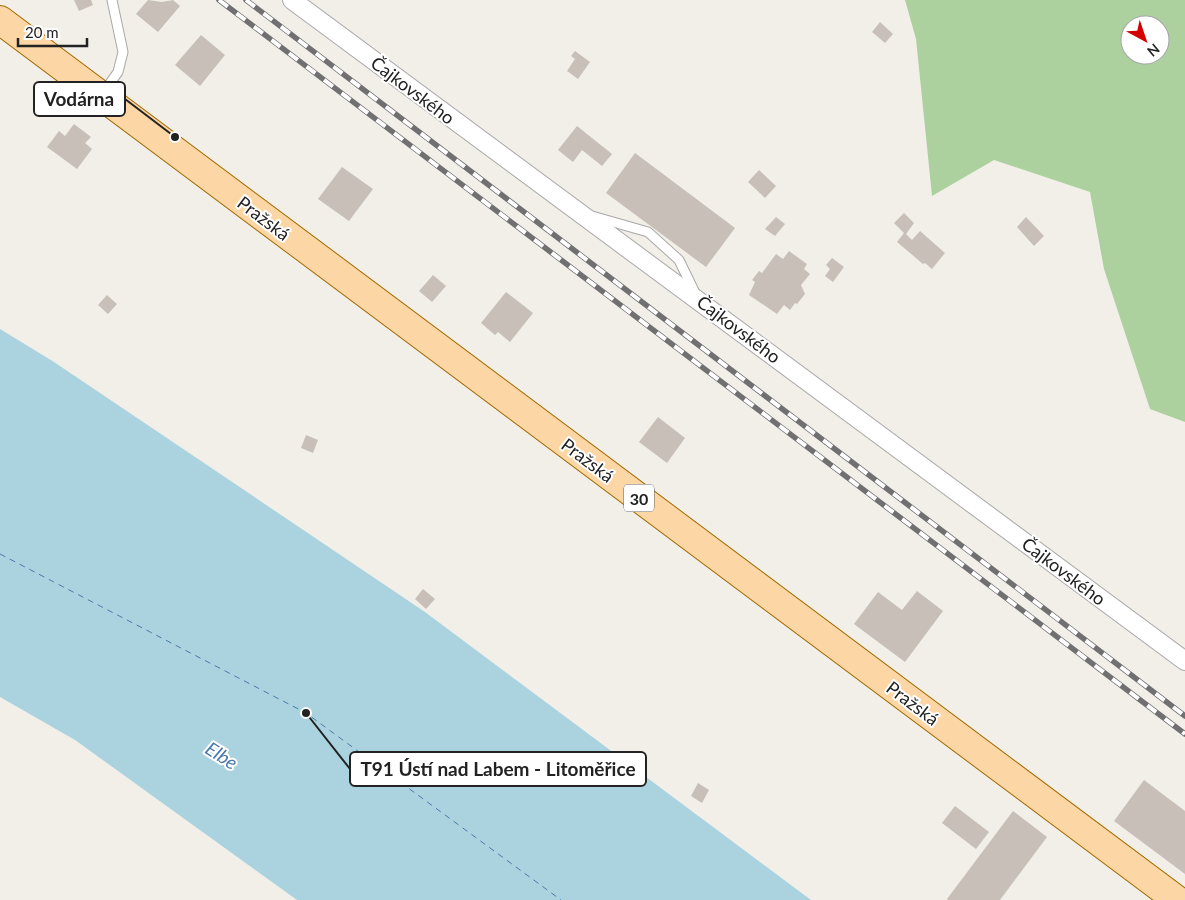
<svg xmlns="http://www.w3.org/2000/svg" width="1185" height="900" font-family="Lato,sans-serif">
<rect width="100%" height="100%" fill="#f2efe9"/>
<path fill="#add19e" fill-rule="evenodd" d="M905,0H1185V422L1150,409L1104,269L1090,192L994,160L932,196L916,39ZM1130,25H1160V55H1130Z"/>
<polygon fill="#aad3df" points="0,329 54,362 425,612 811,900 297,900 75,740 0,697"/>
<g fill="none" stroke-linecap="round" stroke-linejoin="round">
<polyline stroke="#4a7aab" stroke-width="1" stroke-dasharray="6 5" stroke-linecap="butt" points="0,554 306,713 561,900"/>
</g>
<g fill="#c7bfb8">
<polygon points="74,0 91,0 93,5 79,11"/>
<polygon points="148,0 162,2 173,0 180,6 158,32 136,14"/>
<polygon points="880,22 893,34 885,43 872,32"/>
<polygon points="201,35 225,55 200,86 175,65"/>
<polygon points="575,51 590,62 578,79 567,71 575,59 571,56"/>
<polygon points="74,124 91,137 85,143 92,149 77,169 47,147 59,131 65,136"/>
<polygon points="577,126 612,154 602,166 582,150 573,162 558,150"/>
<polygon points="635,153 735,228 706,267 606,193"/>
<polygon points="342,167 373,189 349,221 318,199"/>
<polygon points="759,170 776,186 765,198 748,182"/>
<polygon points="904,213 914,223 906,234 912,240 920,231 945,253 932,269 925,263 923,264 897,242 904,233 894,223"/>
<polygon points="776,217 785,224 775,236 765,229"/>
<polygon points="1026,217 1044,236 1034,246 1017,227"/>
<polygon points="789,251 807,264 804,269 810,274 801,285 805,294 797,304 795,303 790,310 784,305 777,314 749,295 755,282 752,280 759,271 762,273 776,254 783,259"/>
<polygon points="832,258 844,267 833,282 825,276 830,269 826,265"/>
<polygon points="433,275 446,286 432,302 419,291"/>
<polygon points="506,292 533,313 510,342 498,332 495,335 481,323"/>
<polygon points="107,295 117,304 108,314 98,305"/>
<polygon points="658,417 685,438 667,463 639,442"/>
<polygon points="306,435 318,440 313,453 301,448"/>
<polygon points="423,589 435,599 426,609 415,599"/>
<polygon points="917,591 943,611 905,662 854,624 878,592 902,610"/>
<polygon points="1144,780 1185,811 1185,874 1114,821"/>
<polygon points="698,783 709,790 702,803 691,796"/>
<polygon points="955,806 989,832 976,849 942,823"/>
<polygon points="1013,811 1047,837 1000,900 948,900 947,899"/>
</g>
<g fill="none" stroke-linecap="round" stroke-linejoin="round">
<g stroke="#a9a9a9" stroke-width="11">
<g id="service">
<polyline points="103,93 118,72 123,52 112,0"/>
<polyline points="592,216 648,232 679,260 696,295"/>
</g>
</g>
<g stroke="#a9a9a9" stroke-width="20">
<polyline id="minor" points="292,0 1185,661"/>
</g>
<g stroke="#a06b00" stroke-width="30">
<polyline id="primary" points="0,20 1177,900"/>
</g>
<use href="#service" stroke="#fff" stroke-width="9"/>
<use href="#minor" stroke="#fff" stroke-width="18"/>
<use href="#primary" stroke="#fcd6a4" stroke-width="28"/>
<g stroke="#707070" stroke-width="5.5">
<g id="rail">
<polyline points="219,0 1185,734"/>
<polyline points="246,0 1185,716"/>
</g>
</g>
<use href="#rail" stroke="#fff" stroke-width="4" stroke-dasharray="11" stroke-linecap="butt"/>
</g>
<g text-anchor="middle" dominant-baseline="central" stroke-width="4" stroke-linejoin="round" paint-order="stroke">
<rect fill="#fff" stroke="#646464" stroke-width="1" x="624" y="484.5" width="30" height="27" rx="4"/>
<g font-size="16" font-weight="bold" fill="#222">
<text x="639" y="498">30</text>
</g>
<g font-size="18" fill="#222" stroke="#fff">
<text transform="translate(413 90) rotate(37)">Čajkovského</text>
<text transform="translate(264 218) rotate(37)">Pražská</text>
<text transform="translate(739 329) rotate(37)">Čajkovského</text>
<text transform="translate(588 460) rotate(37)">Pražská</text>
<text transform="translate(1064 571) rotate(37)">Čajkovského</text>
<text transform="translate(913 703) rotate(37)">Pražská</text>
</g>
<g font-size="19" font-style="italic" fill="#4a7aab" stroke="#fff">
<text transform="translate(222 755) rotate(33)">Elbe</text>
</g>
</g>
<path fill="none" stroke="#222" stroke-width="2" d="M175 137L125 99M306 713L350 769"/>
<g fill="#222" stroke="#fff" stroke-width="2">
<circle cx="175" cy="137" r="5"/>
<circle cx="306" cy="713" r="5"/>
</g>
<g fill="#fff" stroke="#222" stroke-width="2">
<rect x="34" y="82" width="91" height="34" rx="5"/>
<rect x="350" y="752" width="296" height="34" rx="5"/>
</g>
<g font-size="19" text-anchor="middle" font-weight="bold" fill="#222">
<text x="79" y="106">Vodárna</text>
<text x="498" y="776">T91 Ústí nad Labem - Litoměřice</text>
</g>
<g transform="translate(1145 40) rotate(140)"><circle r="24" fill="#ffffff" stroke="#a7a7a7"/>
<path d="M0-4L9 19L0 12L-9 19Z" fill="#d40000"/>
<text y="-8" font-size="14" font-weight="bold" text-anchor="middle" fill="#222222">N</text>
</g>
<path d="M18 38v8h69v-8" fill="none" stroke="#222222" stroke-width="2.5"/>
<text x="25" y="38" font-size="15" fill="#222222" stroke="#ffffff" stroke-width="4" paint-order="stroke">20 m</text>
</svg>
